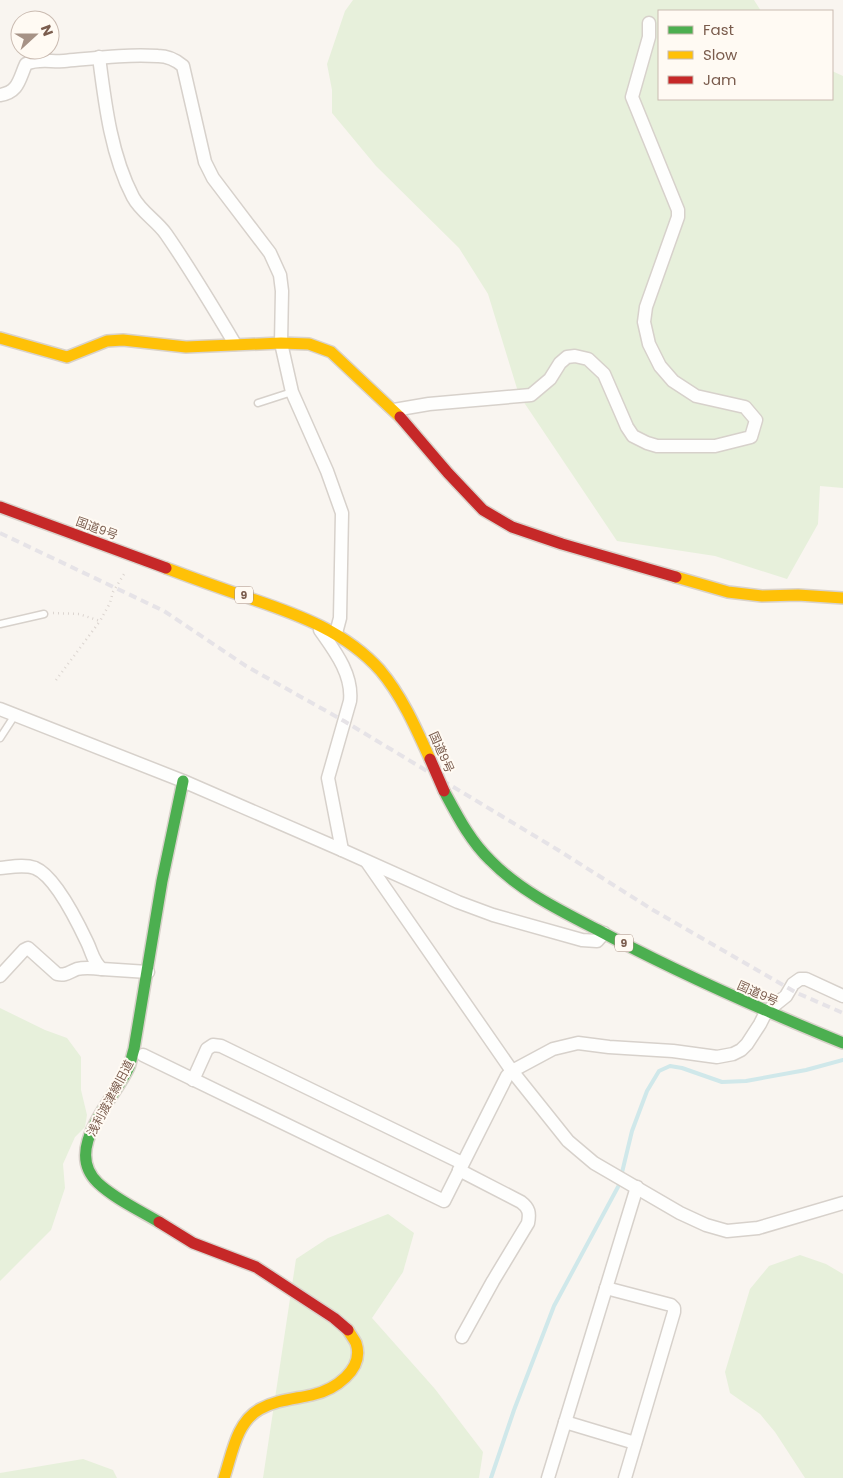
<svg xmlns="http://www.w3.org/2000/svg" width="843" height="1478" font-family="Poppins,'Noto Sans JP',sans-serif">
<rect width="100%" height="100%" fill="#f9f5f0"/>
<g fill="#e7f0db">
<polygon points="353,0 754,0 761,11 659,11 659,99 832,99 832,71 843,76 843,488 820,486 818,524 787,579 715,556 617,541 519,395 488,294 459,248 376,166 332,113 332,90 327,64 345,11"/>
<polygon points="0,1008 45,1030 67,1038 81,1057 81,1090 87,1115 85,1127 75,1137 63,1164 65,1188 51,1230 0,1281"/>
<polygon points="388,1214 414,1233 403,1272 372,1318 435,1389 483,1452 479,1478 263,1478 296,1259 328,1238"/>
<polygon points="800,1255 826,1264 843,1274 843,1478 805,1478 775,1432 760,1414 730,1393 725,1372 750,1289 769,1266"/>
<polygon points="83,1459 113,1470 117,1478 0,1478 0,1473"/>
</g>
<g fill="none" stroke-linecap="round" stroke-linejoin="round">
<polyline stroke="#d0e8ea" stroke-width="4" points="491,1478 514,1410 554,1306 619,1185 632,1131 647,1091 659,1071 670,1066 682,1068 722,1082 746,1081 806,1070 843,1060"/>
<g stroke="#d7d1cb" stroke-width="9">
<g id="lane">
<polyline points="258,403 292,392"/>
<polyline points="0,624 44,614"/>
<polyline points="0,738 15,715"/>
</g>
</g>
<g stroke="#d7d1cb" stroke-width="15">
<g id="street">
<path d="M99,57C105,104 111,155 133,197C141,212 157,221 166,234C191,270 213,307 235,344"/>
<path d="M0,95C19,92 19,79 26,64C38,58 51,62 64,61C96,58 127,54 158,56C167,56 176,60 183,66L205,162L213,178L270,253L280,275L282,291L281,343L292,392L327,471L342,513L340,618L336,633"/>
<polyline points="394,410 429,404 531,395 550,379 560,363 567,357 575,356 588,359 604,374 627,427 633,436 647,443 657,446 715,446 751,437 756,420 745,407 696,396 673,381 660,366 649,344 644,322 646,307 678,217 678,210 632,97 649,37 649,23"/>
<path d="M320,630C334,650 353,674 350,701L328,778L342,850"/>
<polyline points="0,709 183,781 342,850 458,902 493,915 582,940 597,941 604,933"/>
<polyline points="367,862 512,1071 568,1141 594,1163 680,1213 706,1225 727,1231 758,1228 843,1203"/>
<path d="M0,868C11,867 24,864 35,868C55,876 78,923 87,942C92,952 93,962 102,969L148,972"/>
<path d="M0,976L24,950L28,948L57,974C66,976 69,972 77,969C85,967 94,968 102,969"/>
<polyline points="143,1055 444,1201 507,1076 512,1071 553,1049 578,1043 609,1047 673,1051 717,1057 733,1054 741,1050 747,1044 760,1024 766,1012 786,996 793,984 800,979 806,979 843,996"/>
<polyline points="193,1080 207,1049 213,1045 221,1046 462,1163"/>
<path d="M459,1170L521,1202C529,1208 530,1213 528,1223L493,1281L462,1337"/>
<polyline points="606,1288 671,1305 674,1308 674,1312 625,1478"/>
<polyline points="565,1422 635,1443"/>
<polyline points="548,1478 637,1187"/>
</g>
</g>
<g stroke="#d9d2cb" stroke-width="14">
<g id="fast">
<path d="M444,791C457,815 470,841 490,860C520,891 561,911 598,930C678,973 760,1009 843,1043"/>
<path d="M159,1222C139,1210 115,1199 98,1183C62,1149 114,1100 129,1067C131,1062 132,1055 134,1049L162,881L183,781"/>
</g>
</g>
<g stroke="#d9d2cb" stroke-width="14">
<g id="slow">
<polyline points="0,338 67,357 107,341 123,340 186,347 281,343 309,344 331,352 400,417"/>
<path d="M166,568C195,579 223,589 252,599C299,615 346,632 380,670C402,696 416,728 430,759"/>
<polyline points="676,577 728,592 762,596 798,595 843,598"/>
<path d="M224,1478C232,1455 236,1422 260,1409C276,1400 294,1399 312,1395C334,1390 365,1370 356,1343C354,1339 350,1334 348,1330"/>
</g>
</g>
<g stroke="#d9d2cb" stroke-width="14">
<g id="jam">
<polyline points="400,417 448,473 483,510 512,527 562,544 676,577"/>
<polyline points="0,507 166,568"/>
<polyline points="159,1222 193,1243 256,1267 334,1318 348,1330"/>
</g>
</g>
<g stroke="#dcd5d0" stroke-width="2.5" stroke-dasharray="1 4" stroke-linecap="butt">
<polyline points="53,613 79,614 100,621 110,603 113,592 126,571"/>
<polyline points="56,680 100,621"/>
</g>
<use href="#lane" stroke="#fefefd" stroke-width="6"/>
<use href="#street" stroke="#fefefd" stroke-width="12"/>
<use href="#fast" stroke="#4caf50" stroke-width="11"/>
<use href="#slow" stroke="#ffc107" stroke-width="11"/>
<use href="#jam" stroke="#c62828" stroke-width="11"/>
<polyline stroke="#e6e3e7" stroke-width="4" stroke-dasharray="8 5" stroke-linecap="butt" points="0,533 164,611 246,666 344,721 558,850 653,910 797,993 843,1013"/>
<g stroke="#dad1cc" stroke-width="14" stroke-linecap="butt">
<polyline id="jam-bridge" points="430,759 444,791"/>
</g>
<use href="#jam-bridge" stroke="#c62828" stroke-width="11"/>
</g>
<g text-anchor="middle" dominant-baseline="central" stroke-width="4" stroke-linejoin="round" paint-order="stroke">
<g fill="#fffaf3" stroke="#a28b7f" stroke-width="1">
<rect x="235" y="586.5" width="18" height="17" rx="4"/>
<rect x="615" y="934.5" width="18" height="17" rx="4"/>
</g>
<g font-size="11" font-weight="bold" fill="#7a5c4d">
<text x="244" y="595">9</text>
<text x="624" y="943">9</text>
</g>
<g font-size="12" fill="#7a5c4d" stroke="#fffaf3">
<text transform="translate(97 528) rotate(20)">国道9号</text>
<text transform="translate(442 752) rotate(66)">国道9号</text>
<text transform="translate(758 993) rotate(24)">国道9号</text>
<text transform="translate(110 1098) rotate(-62)">浅利渡津線旧道</text>
</g>
</g>
<rect x="658" y="10" width="175" height="90" fill="#fffaf3" stroke="#cabbb1"/>
<rect x="668" y="26" width="25" height="8" fill="#4caf50" stroke="#cabbb1"/>
<text x="703" y="35" font-size="15" fill="#7a5c4d">Fast</text>
<rect x="668" y="51" width="25" height="8" fill="#ffc107" stroke="#cabbb1"/>
<text x="703" y="60" font-size="15" fill="#7a5c4d">Slow</text>
<rect x="668" y="76" width="25" height="8" fill="#c62828" stroke="#cabbb1"/>
<text x="703" y="85" font-size="15" fill="#7a5c4d">Jam</text>
<g transform="translate(35 35) rotate(69)"><circle r="24" fill="#fffaf3" stroke="#cabbb1"/>
<path d="M0-4L9 19L0 12L-9 19Z" fill="#a69286"/>
<text y="-8" font-size="14" font-weight="bold" text-anchor="middle" fill="#7a5c4d">N</text>
</g>
</svg>
